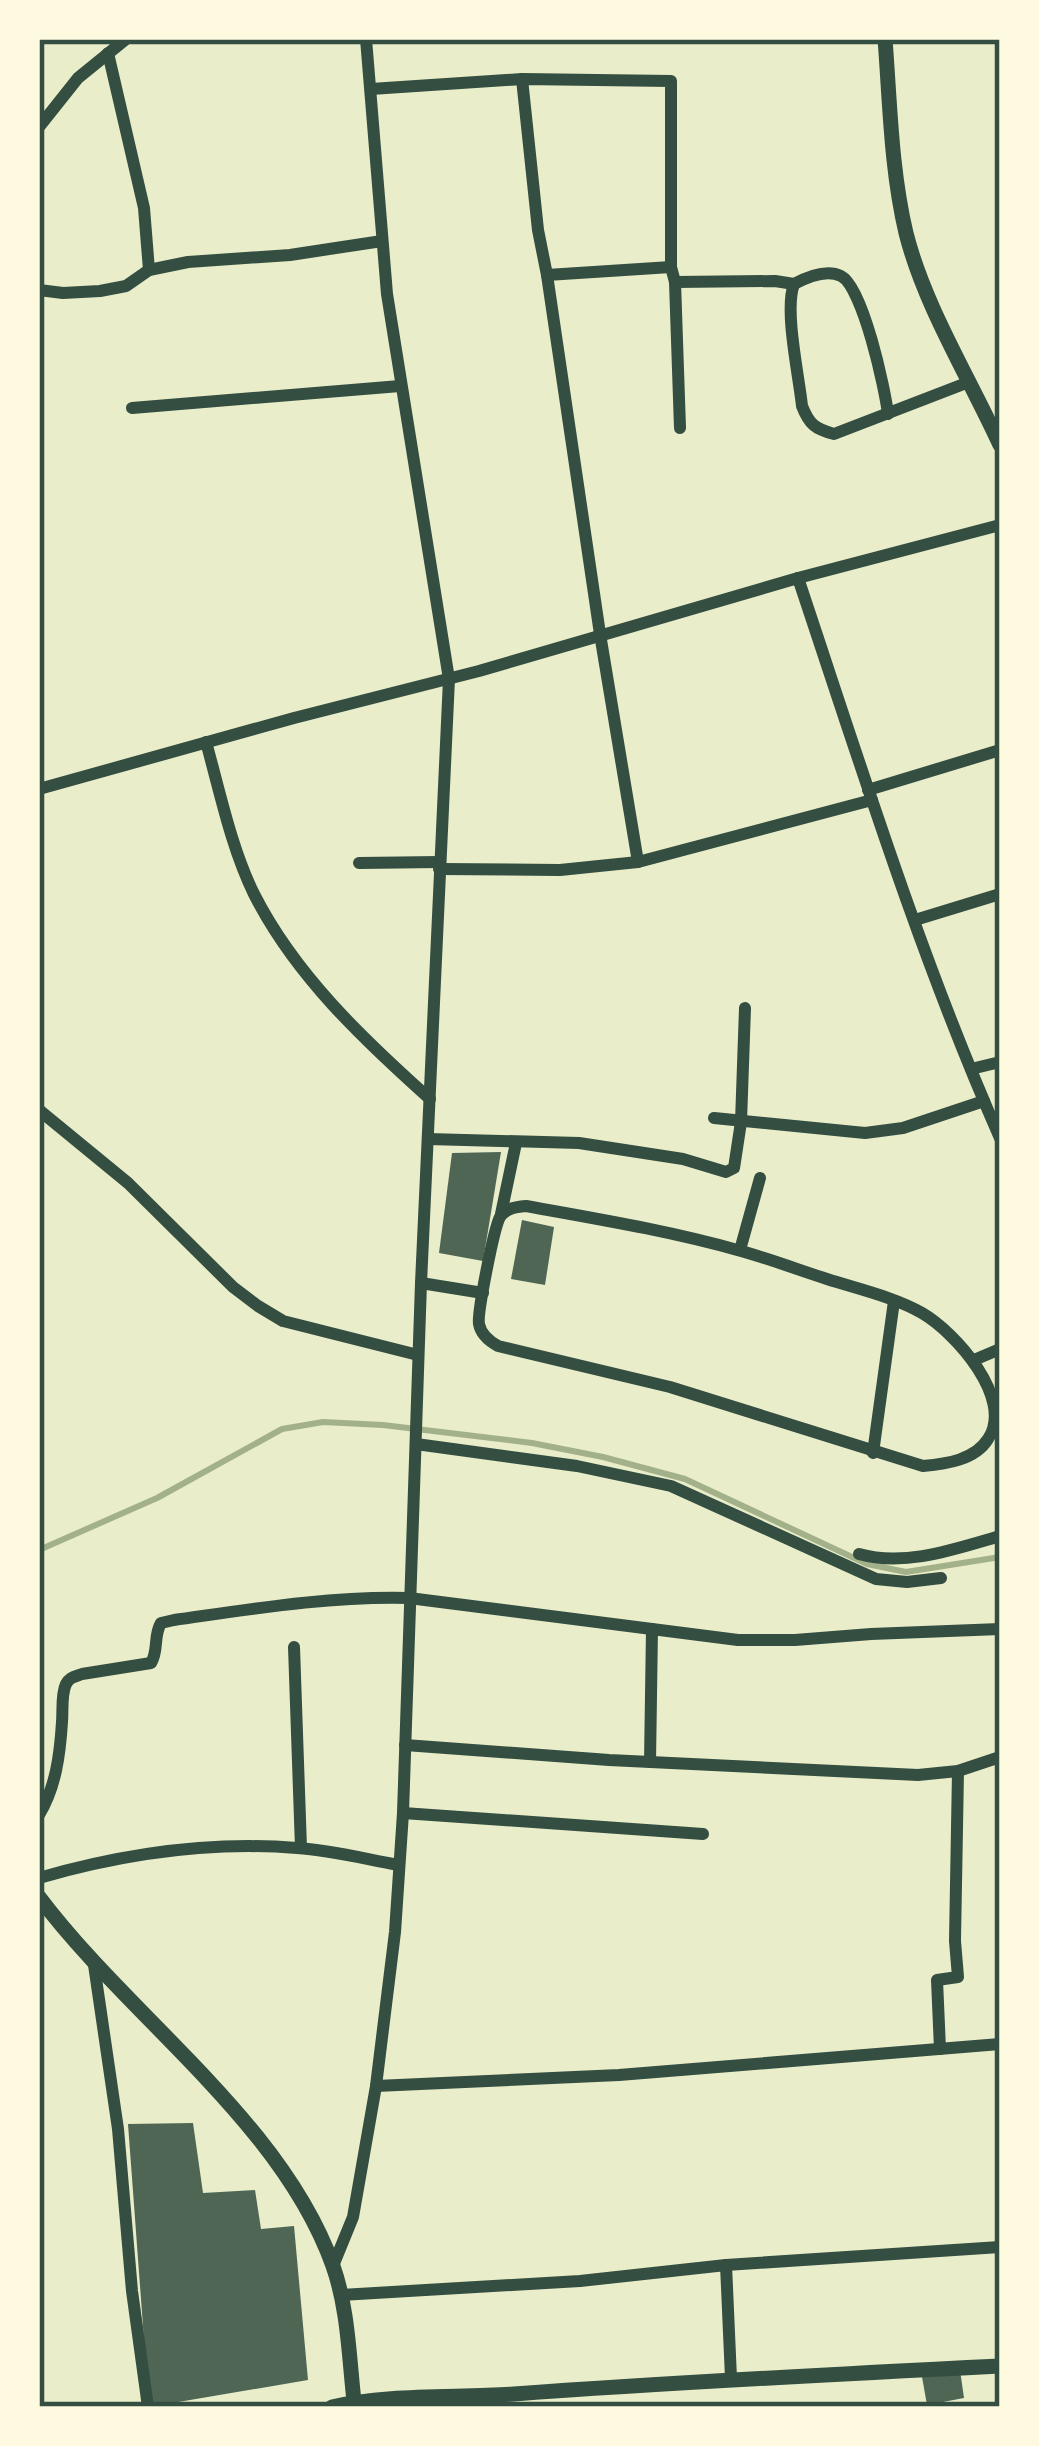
<svg xmlns="http://www.w3.org/2000/svg" width="1039" height="2446" font-family="Ubuntu,sans-serif">
<rect width="100%" height="100%" fill="#e9edc9"/>
<g fill="none" stroke-linecap="round" stroke-linejoin="round">
<polyline stroke="#a3b18a" stroke-width="6" points="39,1550 157,1498 282,1429 323,1422 383,1425 532,1443 603,1457 685,1479 867,1564 906,1572 1000,1557"/>
</g>
<g fill="#4f6655">
<polygon points="501,1152 483,1261 439,1253 452,1153"/>
<polygon points="522,1220 554,1227 545,1285 511,1279"/>
<polygon points="193,2123 203,2193 255,2190 261,2229 294,2226 308,2380 149,2407 128,2124"/>
<polygon points="960,2370 964,2398 927,2405 922,2377"/>
</g>
<g fill="none" stroke-linecap="round" stroke-linejoin="round">
<g stroke="#344e41" stroke-width="12">
<polyline points="108,53 144,208 149,270"/>
<polyline points="522,79 538,230 547,275 671,267"/>
<polyline points="371,89 522,79 671,81 671,267 675,282 680,428"/>
<polyline points="39,127 78,78 126,39"/>
<polyline points="547,275 600,634 638,862"/>
<path d="M675,282L775,281L794,284C784,310 799,376 802,406C809,424 815,429 834,434L969,382"/>
<path d="M794,284C807,277 827,269 841,276C863,287 885,389 888,414"/>
<polyline points="39,290 63,293 100,291 126,286 149,270 188,262 290,255 382,241"/>
<polyline points="132,408 400,386"/>
<path d="M798,578C861,766 920,957 1000,1138"/>
<path d="M206,742C220,792 231,847 254,894C295,975 363,1039 430,1099"/>
<polyline points="39,789 294,718 479,671 798,578 1000,525"/>
<polyline points="868,790 1000,750"/>
<polyline points="359,863 439,862"/>
<polyline points="439,869 560,870 638,862 872,800"/>
<polyline points="915,920 1000,894"/>
<polyline points="971,1069 1000,1062"/>
<polyline points="39,1110 128,1183 233,1287 258,1306 283,1321 418,1355"/>
<polyline points="714,1118 865,1133 903,1128 984,1101"/>
<polyline points="428,1139 579,1143 683,1159 726,1172 734,1168 741,1122 745,1008"/>
<path d="M526,1206C598,1219 670,1231 741,1251C770,1259 799,1270 827,1279C858,1289 894,1297 922,1313C955,1332 1015,1399 988,1439C975,1460 946,1464 923,1466L670,1387L498,1346C489,1341 481,1335 479,1324C477,1313 494,1228 500,1217C506,1208 516,1207 526,1206Z"/>
<polyline points="501,1214 516,1143"/>
<polyline points="740,1250 760,1178"/>
<polyline points="421,1283 483,1293"/>
<polyline points="974,1360 1000,1349"/>
<polyline points="416,1444 577,1466 671,1486 876,1579 907,1582 941,1578"/>
<polyline points="873,1453 894,1301"/>
<path d="M859,1554C905,1567 955,1549 1000,1536"/>
<polyline points="294,1647 301,1848"/>
<polyline points="405,1745 609,1760 918,1775 958,1771 1000,1757"/>
<polyline points="650,1762 652,1629"/>
<polyline points="403,1813 703,1834"/>
<path d="M39,1815C56,1787 60,1754 62,1722C63,1711 61,1694 66,1684C70,1677 74,1677 82,1674L151,1663C159,1650 153,1636 161,1623L174,1620C252,1609 329,1596 409,1598L738,1640H795L871,1634L1000,1629"/>
<path d="M39,1878C122,1854 210,1841 297,1848C331,1850 365,1859 399,1865"/>
<polyline points="94,1965 118,2129 132,2291 148,2407"/>
<polyline points="940,2049 937,1980 958,1977 955,1941 958,1771"/>
<polyline points="376,2086 619,2075 1000,2044"/>
<polyline points="726,2265 731,2378"/>
<polyline points="333,2266 353,2217 376,2086 395,1932 403,1813 421,1283 449,679 387,294 366,39"/>
<polyline points="341,2295 580,2281 726,2265 1000,2247"/>
</g>
<g stroke="#344e41" stroke-width="15">
<path d="M885,39C890,103 891,170 906,233C924,305 969,377 1000,445"/>
<path d="M39,1897C130,2018 282,2122 333,2266C348,2308 349,2357 354,2401"/>
<path d="M332,2407C385,2394 458,2398 514,2394C676,2382 838,2374 1000,2366"/>
</g>
</g>
<rect width="1039" height="2446" fill="none" stroke="#fefae0" stroke-width="84"/>
<rect x="42" y="42" width="955" height="2362" fill="none" stroke="#344e41" stroke-width="4.5"/>
</svg>
